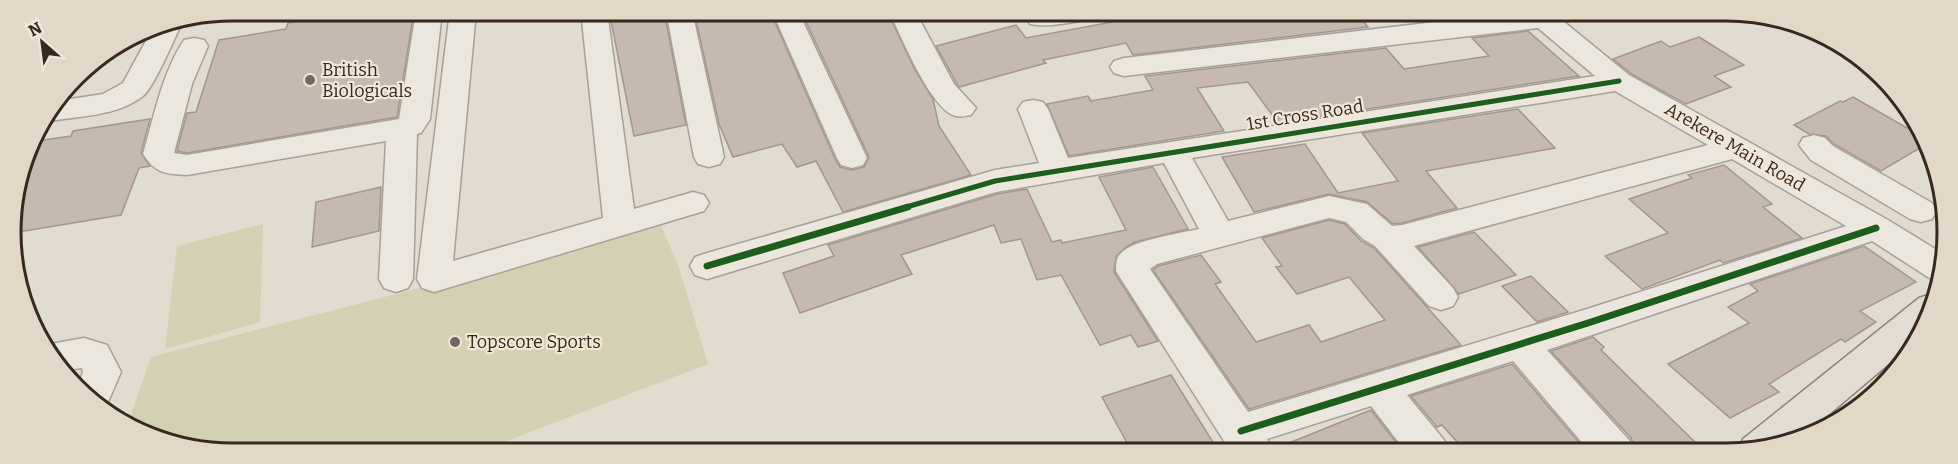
<svg xmlns="http://www.w3.org/2000/svg" width="1958" height="464" font-family="Bitter,serif">
<rect width="100%" height="100%" fill="#e2dbcf"/>
<g fill="#d3d0b3">
<polygon points="660,223 679,268 708,364 478,452 203,452 127,426 151,357 420,288"/>
<polygon points="263,224 260,322 165,349 177,246"/>
</g>
<g fill="#c6b9b0" stroke="#a2978e" stroke-width="1.5">
<polygon points="368,11 414,11 397,117 187,153 177,151 187,113 196,112 219,40 286,29 288,23"/>
<polygon points="609,11 664,11 686,125 634,136"/>
<polygon points="694,11 770,11 835,159 840,167 851,170 864,167 869,157 801,11 887,11 915,70 933,99 939,126 971,175 843,212 816,161 797,167 782,144 733,157 719,124"/>
<polygon points="1166,12 1355,12 1368,27 1133,55 1126,43 1043,60 1046,63 959,87 936,46 1016,25 1026,38"/>
<polygon points="1528,31 1579,76 1278,123 1248,82 1197,88 1224,131 1069,156 1047,104 1088,96 1091,101 1153,90 1145,76 1386,48 1404,69 1489,56 1472,38"/>
<polygon points="1699,37 1744,65 1714,76 1731,87 1686,104 1633,75 1613,59 1661,41 1670,47"/>
<polygon points="1853,97 1907,128 1917,127 1925,145 1881,171 1834,144 1826,136 1809,134 1794,125 1840,101 1843,102"/>
<polygon points="1518,109 1555,148 1426,171 1457,208 1402,223 1393,224 1367,202 1329,194 1254,212 1222,157 1305,144 1338,193 1398,181 1362,133"/>
<polygon points="150,119 141,153 150,166 139,168 121,215 13,233 11,217 31,142 71,136 73,131"/>
<polygon points="1724,165 1772,204 1763,207 1802,238 1723,263 1720,260 1642,289 1605,256 1668,233 1629,199 1692,178 1688,175"/>
<polygon points="1153,167 1188,229 1135,242 1126,247 1116,256 1114,272 1158,341 1138,347 1131,335 1100,345 1061,275 1037,280 1021,239 1001,243 994,225 901,255 912,274 800,313 783,273 834,256 828,245 831,244 997,194 1027,189 1052,242 1061,240 1062,243 1126,230 1099,177"/>
<polygon points="381,187 379,231 312,247 316,202"/>
<polygon points="1329,220 1345,224 1361,241 1374,248 1461,345 1249,409 1153,270 1158,266 1201,255 1221,282 1215,284 1256,342 1309,325 1321,342 1385,320 1349,277 1297,294 1276,267 1282,266 1262,238"/>
<polygon points="1474,232 1516,275 1459,294 1418,247"/>
<polygon points="1864,246 1916,282 1860,311 1876,322 1845,342 1841,339 1769,384 1779,392 1730,418 1668,364 1749,323 1728,307 1758,291 1750,284"/>
<polygon points="1531,276 1568,312 1537,322 1502,286"/>
<polygon points="1593,337 1604,347 1601,350 1705,452 1637,452 1631,438 1551,351"/>
<polygon points="1512,364 1587,452 1531,452 1525,445 1512,452 1466,452 1442,425 1437,427 1411,396"/>
<polygon points="1171,375 1219,452 1132,452 1102,397"/>
<polygon points="1371,410 1398,445 1385,452 1275,452 1274,449"/>
</g>
<g fill="none" stroke-linecap="round" stroke-linejoin="round">
<g stroke="#a8a097" stroke-width="3">
<g id="minor">
<path d="M416,11H442L430,119L421,133L417,134L413,279L408,288L396,292L384,288L379,279L386,141L187,175C165,174 155,173 143,154C154,117 162,73 184,40L194,38L204,40L208,46L192,84L174,153L187,155L399,119Z"/>
<polygon points="450,11 476,11 453,261 603,218 581,11 607,11 634,209 693,192 704,195 709,203 704,211 434,292 422,288 417,279"/>
<polygon points="666,11 692,11 724,157 720,164 709,167 698,164 694,157"/>
<polygon points="772,11 798,11 867,158 863,165 852,168 841,165 837,158"/>
<path d="M889,11H915L954,84L976,108L971,115C965,116 960,118 953,115C929,105 901,36 889,11Z"/>
<path d="M1030,12H1097L1093,18C1074,22 1049,28 1030,24L1026,18Z"/>
<path d="M1522,12H1552L1629,75L1888,220L1945,255L1939,282L1931,279L1872,241L1547,350L1629,440L1635,452H1590L1513,361L1407,395L1444,440L1450,452H1406L1371,406L1267,439L1273,452H1231L1116,271C1116,264 1116,258 1121,253C1133,240 1181,233 1199,229L1164,163L996,192L707,279L695,275L690,266L695,257L707,253L995,170L1039,163L1018,109L1023,102L1033,100L1043,102L1048,109L1068,158L1595,76L1538,28L1124,76L1114,73L1110,67L1114,61L1124,58ZM1615,91L1708,145L1402,225L1392,226L1367,204L1329,196L1228,221L1192,158ZM1732,159L1846,226L1587,309L1248,412L1150,269L1157,264L1329,218L1346,222L1363,239L1375,246L1429,306L1441,310L1453,306L1458,297L1453,288L1414,246Z"/>
<path d="M181,21L182,23C174,39 154,87 143,96C118,116 80,116 50,121L44,120L58,101L103,94L123,83L154,26Z"/>
<polygon points="1814,135 1825,138 1833,146 1932,203 1937,211 1932,219 1921,222 1910,219 1811,160 1799,145 1803,138"/>
<polygon points="84,338 107,345 121,372 105,409 78,386 83,372 82,368 60,371 45,345"/>
</g>
</g>
<g stroke="#8d867e" stroke-width="3">
<polygon id="major" points="1931,294 1935,296 1925,330 1918,339 1801,438 1755,452 1738,452 1743,439 1919,298"/>
</g>
<use href="#minor" fill="#ebe7df" fill-rule="evenodd"/>
<use href="#major" fill="#e2dcd2" fill-rule="evenodd"/>
<g stroke="#f2e7d6" stroke-width="8">
<polyline id="cycleway-far1" points="903,208 995,181 1619,81"/>
</g>
<g stroke="#f2e7d6" stroke-width="10">
<g id="cycleway">
<polyline points="707,266 908,207"/>
<polyline points="1241,431 1588,323 1876,228"/>
</g>
</g>
<use href="#cycleway-far1" stroke="#1b5e20" stroke-width="5"/>
<use href="#cycleway" stroke="#1b5e20" stroke-width="7"/>
</g>
<g fill="#72675d" stroke="#f2e7d6" stroke-width="2">
<circle cx="310" cy="80" r="6"/>
<circle cx="455" cy="342" r="6"/>
</g>
<g text-anchor="middle" dominant-baseline="central" stroke-width="4.5" stroke-linejoin="round" paint-order="stroke">
<g font-size="18" fill="#362920" stroke="#f2e7d6" text-anchor="start">
<text x="322" y="70">British<tspan x="322" dy="21">Biologicals</tspan></text>
<text x="467" y="342">Topscore Sports</text>
</g>
<g font-size="18" fill="#362920" stroke="#f2e7d6">
<text transform="translate(1305 115) rotate(-9)">1st Cross Road</text>
<text transform="translate(1735 147) rotate(30)">Arekere Main Road</text>
</g>
</g>
<path d="M0 0H1958V464H0ZM232 21H1726A211 211 0 0 1 1937 232V232A211 211 0 0 1 1726 443H232A211 211 0 0 1 21 232V232A211 211 0 0 1 232 21Z" fill="#e3d8c7" fill-rule="evenodd"/>
<path fill="none" stroke="#362920" stroke-width="3" d="M232 21H1726A211 211 0 0 1 1937 232V232A211 211 0 0 1 1726 443H232A211 211 0 0 1 21 232V232A211 211 0 0 1 232 21Z"/>
<g transform="translate(42 42) rotate(332)" stroke="#f2e7d6" stroke-width="4.5" paint-order="stroke">
<path d="M0-4.5L10 22L0 15L-10 22Z" fill="#362920"/>
<text y="-9" font-size="16" font-weight="bold" text-anchor="middle" fill="#362920">N</text>
</g>
</svg>
